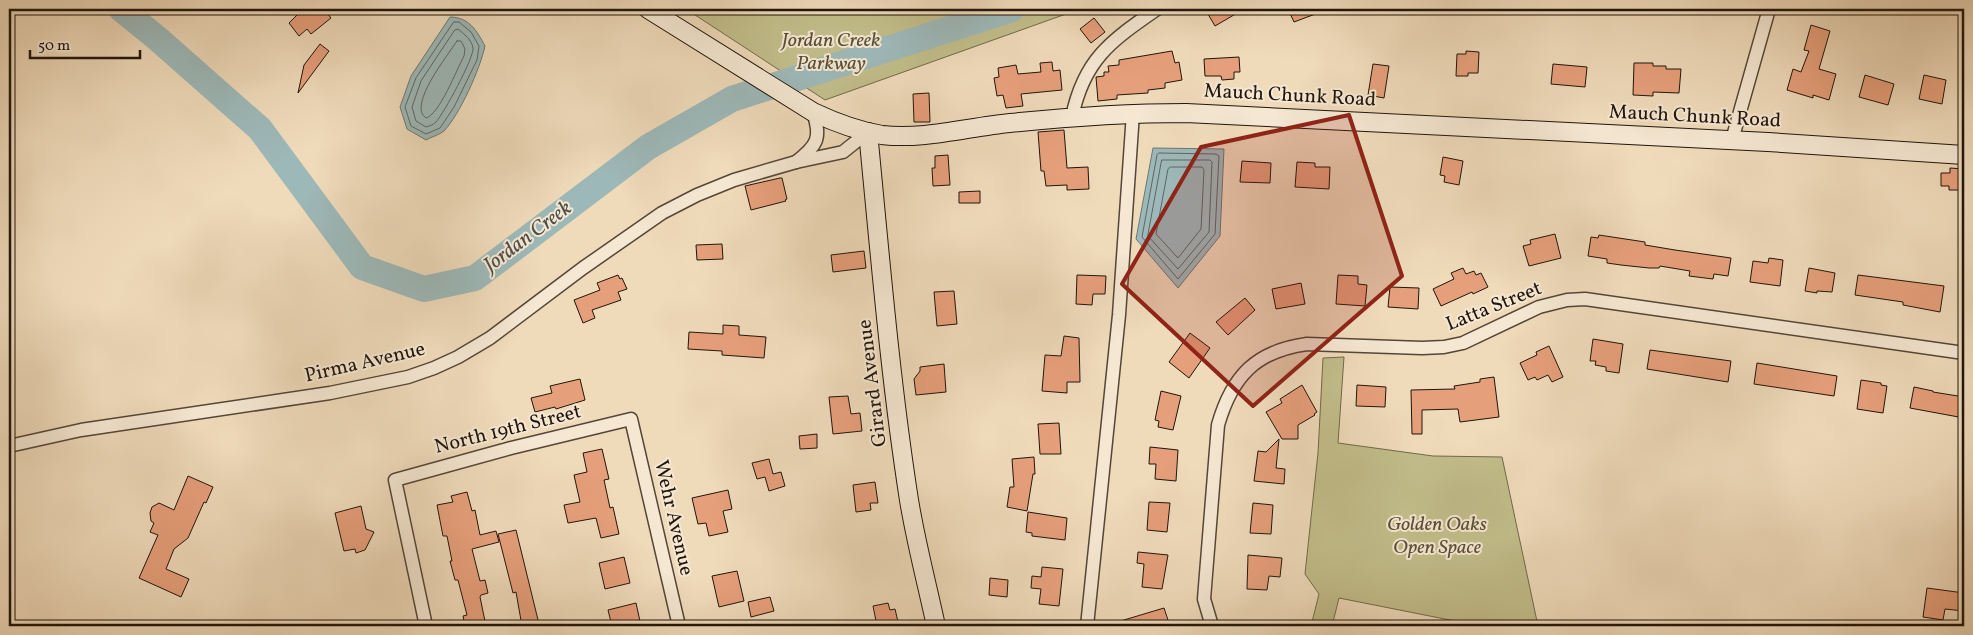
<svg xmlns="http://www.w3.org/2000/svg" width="1973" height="635" font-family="Vollkorn,serif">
<rect width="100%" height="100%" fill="#efdaba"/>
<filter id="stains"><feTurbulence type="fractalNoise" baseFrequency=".004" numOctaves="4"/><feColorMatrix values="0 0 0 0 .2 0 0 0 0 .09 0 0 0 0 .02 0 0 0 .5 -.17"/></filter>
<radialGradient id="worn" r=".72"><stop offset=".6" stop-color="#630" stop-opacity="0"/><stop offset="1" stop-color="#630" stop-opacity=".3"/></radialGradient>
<g fill="#c1bd8a" stroke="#70694b">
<polygon points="686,9 1080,9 825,100"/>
<polygon points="1344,357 1338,443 1433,456 1502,457 1538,626 1480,626 1339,598 1332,626 1311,626 1319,594 1305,574 1318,453 1323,358"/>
</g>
<g fill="#9db8b8" stroke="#6b7773">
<path d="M450,17C469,17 477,31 485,46C480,69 460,114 444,131C439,135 431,137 426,140L407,129L400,107L411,76Z"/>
<polygon points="1153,148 1224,149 1220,236 1178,288 1136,239"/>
</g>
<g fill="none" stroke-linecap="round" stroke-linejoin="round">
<g stroke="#5e6662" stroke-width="1">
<polygon points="454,22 459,22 471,32 479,46 477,60 454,107 440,128 426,134 411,126 405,107 416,78"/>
<path d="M455,30L458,29C464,34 472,40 473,48C474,58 444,113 436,122C433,125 429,126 426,127L416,121L412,107L421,81Z"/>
<path d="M457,41H461L465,49L464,56C457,69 439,115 426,118C407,106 448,55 457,41Z"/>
<polygon points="1159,153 1216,154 1219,156 1215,234 1178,279 1142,237 1157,155"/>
<polygon points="1162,160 1210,160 1212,162 1209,232 1178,269 1148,236"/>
<polygon points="1171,167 1202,167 1204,170 1201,229 1178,258 1156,234 1168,169"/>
</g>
<polyline stroke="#9db8b8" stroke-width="26" points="121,9 158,39 260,129 362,267 424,289 475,278 648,147 732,99 1012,9"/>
</g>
<g fill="#e69f7b" stroke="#20150c">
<polygon points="303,9 324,9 331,18 311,34 307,29 299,36 289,23"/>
<polygon points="1205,9 1244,9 1215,26"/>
<polygon points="1288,9 1326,9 1326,10 1294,22"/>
<polygon points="1094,18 1105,32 1091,43 1080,29"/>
<polygon points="1811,25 1830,31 1819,69 1836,74 1829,100 1813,95 1813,98 1787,90 1793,69 1801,72 1809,51 1804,50"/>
<polygon points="320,44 329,51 298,93 304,65"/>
<polygon points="1172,51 1175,63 1179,62 1182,80 1165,83 1165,88 1148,90 1148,93 1117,95 1117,99 1098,101 1096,77 1104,76 1104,72 1109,72 1108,66 1119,65 1119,60"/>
<polygon points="1466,51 1479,52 1478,73 1468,73 1468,76 1456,76 1457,54 1466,54"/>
<polygon points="1239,57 1240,72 1234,72 1234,79 1222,80 1221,76 1205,76 1204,59"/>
<polygon points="1052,62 1053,71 1060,70 1062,90 1021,94 1023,106 1006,108 1003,95 997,96 994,78 999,77 998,68 1016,65 1018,74 1041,72 1040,63"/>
<polygon points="1634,63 1653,63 1653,66 1666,66 1666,69 1681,69 1679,93 1653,92 1653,96 1633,95"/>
<polygon points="1373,64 1389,66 1384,98 1368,95"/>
<polygon points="1553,64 1587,67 1585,87 1551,84"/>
<polygon points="1865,75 1894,84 1888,105 1859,97"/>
<polygon points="1924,75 1946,80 1942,104 1919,99"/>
<polygon points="929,93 930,122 914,122 913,94"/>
<polygon points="1064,130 1067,168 1088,167 1089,189 1067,190 1067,185 1046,186 1044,171 1041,171 1038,132"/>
<polygon points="948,155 950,185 933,186 932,168 935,168 935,156"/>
<polygon points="1443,157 1463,161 1459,185 1444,182 1445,176 1440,175"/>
<polygon points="1242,161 1271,163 1270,183 1240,182"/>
<polygon points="1297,162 1315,163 1315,167 1330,167 1329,189 1295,187"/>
<polygon points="1950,168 1964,169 1964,190 1949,190 1949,186 1941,186 1941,173 1950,173"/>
<polygon points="780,178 782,178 787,199 785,200 786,201 751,210 745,186"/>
<polygon points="980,191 980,203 959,203 959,192"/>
<polygon points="1555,234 1561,258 1529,266 1523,246 1531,244 1530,240"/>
<polygon points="1599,235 1645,242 1645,245 1675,250 1731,258 1728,276 1714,274 1713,279 1689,276 1690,271 1660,266 1659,268 1649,268 1621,265 1607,263 1607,259 1588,256 1591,237 1598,238"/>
<polygon points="722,244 723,259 697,260 696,245"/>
<polygon points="864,251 866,268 833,272 831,255"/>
<polygon points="1769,258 1783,260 1780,286 1750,282 1753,261 1768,263"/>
<polygon points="1463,268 1466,274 1474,271 1476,275 1481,273 1488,287 1473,294 1472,292 1441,306 1433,289 1454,279 1451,273"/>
<polygon points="1809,268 1835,273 1832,292 1817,291 1817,293 1805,291"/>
<polygon points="618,275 620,279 622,278 627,289 618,292 621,300 592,310 595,318 583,323 574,300 600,290 597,283"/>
<polygon points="1077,275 1106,276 1105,294 1093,294 1092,305 1076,304"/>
<polygon points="1338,275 1358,276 1358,284 1367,285 1365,306 1336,304"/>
<polygon points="1858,275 1944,286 1940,312 1903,305 1903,302 1855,295"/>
<polygon points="1301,283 1305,304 1276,309 1272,289"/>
<polygon points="1390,287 1419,288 1418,309 1388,307"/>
<polygon points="954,291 957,324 937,326 934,292"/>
<polygon points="1245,298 1255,310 1228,335 1216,322"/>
<polygon points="723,325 739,326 739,335 766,337 764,358 722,355 722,351 688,349 689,332 723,334"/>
<polygon points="1190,333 1210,348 1189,378 1169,362"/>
<polygon points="1064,336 1079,338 1080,382 1067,382 1067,393 1042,391 1045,355 1061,356"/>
<polygon points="1593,339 1623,344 1619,373 1606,371 1606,367 1595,365 1596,361 1590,361"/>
<polygon points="1549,346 1563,377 1552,382 1548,375 1537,380 1535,377 1528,380 1520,363 1537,355 1536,352"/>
<polygon points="1650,350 1731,361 1728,382 1647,369"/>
<polygon points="1757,363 1837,376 1834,396 1754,384"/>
<polygon points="944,364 946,392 916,395 914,379 920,371 920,367"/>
<polygon points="1494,377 1499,417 1460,422 1458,409 1422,410 1422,434 1412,434 1411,390 1455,389 1454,386 1480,382 1480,379"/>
<polygon points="580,379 585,400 556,409 555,407 535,412 531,398 552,393 550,386"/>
<polygon points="1861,380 1881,383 1881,385 1887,386 1883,413 1857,409"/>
<polygon points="1302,385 1317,412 1314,414 1315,415 1298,425 1298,439 1282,439 1266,412 1282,403 1280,399"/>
<polygon points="1357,385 1386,387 1385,407 1356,406"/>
<polygon points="1914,387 1933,391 1933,392 1964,397 1964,418 1910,408"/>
<polygon points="1161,391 1181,396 1173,430 1158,427 1159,421 1155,420"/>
<polygon points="848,396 851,414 860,413 862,431 833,434 829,397"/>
<polygon points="1059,423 1061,454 1040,454 1038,424"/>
<polygon points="817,434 817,448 800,449 799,436"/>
<polygon points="1279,439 1276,468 1285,469 1284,484 1254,481 1258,451 1266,452"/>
<polygon points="1150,447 1178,450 1176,481 1155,479 1156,464 1149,464"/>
<polygon points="602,449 609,479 604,480 610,508 613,507 619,534 601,538 596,518 568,523 564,505 580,502 574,475 587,472 583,453"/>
<polygon points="1034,457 1035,474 1033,474 1027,511 1007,507 1010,487 1014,487 1012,459"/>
<polygon points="769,459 773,474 781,472 785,486 769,491 765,477 757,479 752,463"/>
<polygon points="188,476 213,487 206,503 204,502 188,538 174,549 166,569 189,579 181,597 139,578 158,535 150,532 154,523 151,521 150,513 152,507 159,503 174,510"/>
<polygon points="875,482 878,503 870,503 871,510 856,512 853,485"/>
<polygon points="728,490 732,509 723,511 728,532 709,536 706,523 698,524 692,498"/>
<polygon points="467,492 472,511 475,510 480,535 496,531 499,542 472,549 480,581 485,580 488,593 481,595 480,597 486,626 465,626 463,616 467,615 458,580 455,580 450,561 452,561 447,536 443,536 437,505 453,502 451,496"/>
<polygon points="1149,502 1170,503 1167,532 1147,530"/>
<polygon points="1253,503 1273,505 1271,534 1250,533"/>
<polygon points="361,506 366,529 374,532 365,550 356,553 355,549 344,551 335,513"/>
<polygon points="1028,512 1067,518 1065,540 1032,536 1032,533 1026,532"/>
<polygon points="516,530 539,624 527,626 522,626 516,592 513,593 498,534"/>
<polygon points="1138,552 1168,555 1162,589 1142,587 1144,564 1137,563"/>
<polygon points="1248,555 1282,558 1280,577 1269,576 1267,590 1247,589"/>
<polygon points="624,557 630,583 605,589 599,563"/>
<polygon points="1042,567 1063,569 1059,606 1039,604 1041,589 1031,588 1032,576 1041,577"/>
<polygon points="737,571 744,601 719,607 712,576"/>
<polygon points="990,578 1008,580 1007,597 989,595"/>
<polygon points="1927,588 1964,593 1964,611 1945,609 1943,620 1923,617"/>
<polygon points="770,597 774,611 751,617 748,602"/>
<polygon points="636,603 641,626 612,626 608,610"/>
<polygon points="888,603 890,610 895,609 899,626 877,626 873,606"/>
<polygon points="1164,608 1170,626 1115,626 1114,623"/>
</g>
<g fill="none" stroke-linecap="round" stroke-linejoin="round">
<g stroke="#544638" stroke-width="15">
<g id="street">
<path d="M1072,117C1084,59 1111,41 1157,9"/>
<polyline points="1732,140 1769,9"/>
<path d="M796,162C817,146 822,138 813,112"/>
<polyline points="9,446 81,430 330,393 408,377 434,368 458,357 490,338 583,268 662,213 697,195 734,180 796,162 843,152 868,132"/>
<polyline points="426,626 395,480 511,448 631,419 679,626"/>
<polyline points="1087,626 1119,315 1133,113"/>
<path d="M1212,626L1204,599L1218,425C1232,376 1256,351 1307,344L1422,348L1444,347L1463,343L1539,307L1567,300L1585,299L1964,353"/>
</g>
</g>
<g stroke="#20150c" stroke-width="20">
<g id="secondary">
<path d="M648,9L813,112C834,122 858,131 882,135C924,140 968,127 1010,123C1069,117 1127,113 1186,113L1768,142L1964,155"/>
<path d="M868,132C880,255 890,378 909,500C916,543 927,584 936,626"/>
</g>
</g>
<use href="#street" stroke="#f5e7d2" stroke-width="12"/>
<use href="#secondary" stroke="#f5e7d2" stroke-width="18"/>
</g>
<path fill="#8f2418" fill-opacity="0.2" stroke="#8f2418" stroke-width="4" stroke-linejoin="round" d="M1349,115L1402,276L1253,406L1122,284L1201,147Z"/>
<g text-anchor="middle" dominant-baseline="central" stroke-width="4" stroke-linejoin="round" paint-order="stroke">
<g font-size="20" font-style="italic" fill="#585038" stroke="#f5e7d2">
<text x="831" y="41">Jordan Creek<tspan x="831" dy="23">Parkway</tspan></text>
<text x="1437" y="525">Golden Oaks<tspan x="1437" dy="23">Open Space</tspan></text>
</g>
<g font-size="20" fill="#20150c" stroke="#f5e7d2">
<text transform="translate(1290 96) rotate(3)">Mauch Chunk Road</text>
<text transform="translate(1695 117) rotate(3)">Mauch Chunk Road</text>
<text transform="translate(1494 307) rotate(-22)">Latta Street</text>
<text transform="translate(365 363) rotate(-13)">Pirma Avenue</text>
<text transform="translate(873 383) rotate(-97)">Girard Avenue</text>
<text transform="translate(508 430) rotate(-14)">North 19th Street</text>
<text transform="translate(673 518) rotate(77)">Wehr Avenue</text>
</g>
<g font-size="21" font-style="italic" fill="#4c4e48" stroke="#f5e7d2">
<text transform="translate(528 237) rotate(-37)">Jordan Creek</text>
</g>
</g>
<rect width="1973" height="635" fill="none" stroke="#efdaba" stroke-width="30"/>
<rect x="10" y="10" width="1953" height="615" fill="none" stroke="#20150c" stroke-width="2.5"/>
<rect x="15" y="15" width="1943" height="605" fill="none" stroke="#20150c"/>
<path d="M30 50v8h110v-8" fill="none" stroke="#20150c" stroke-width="2.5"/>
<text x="38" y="50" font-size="15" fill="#20150c" stroke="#f5e7d2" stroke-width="4" paint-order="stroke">50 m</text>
<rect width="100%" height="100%" filter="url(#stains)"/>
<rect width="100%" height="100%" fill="url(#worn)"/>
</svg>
